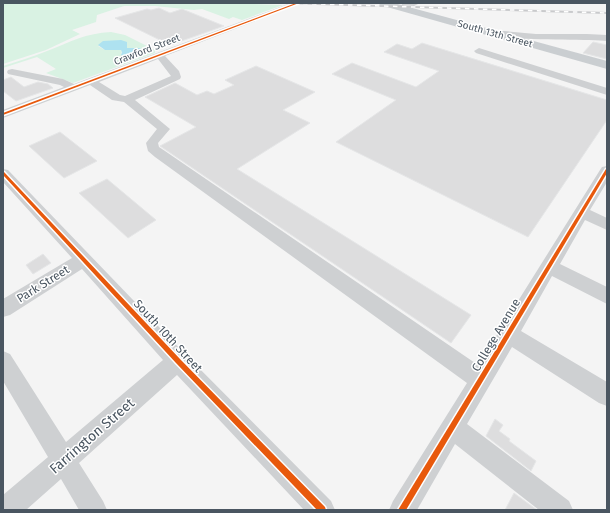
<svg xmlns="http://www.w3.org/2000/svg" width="610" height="513" font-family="'Fira Sans',sans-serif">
<rect width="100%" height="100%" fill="#f4f4f4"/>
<g fill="#d9f2e3" fill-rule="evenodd">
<polygon points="3,3 231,3 283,5 242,20 233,17 229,19 202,9 194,10 155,6 124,6 97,15 96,22 72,30 80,34 46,50 3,64"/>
<path d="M111,32L125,35L155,50V53L73,83L46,73L56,69L37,57L3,68V66C18,61 32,57 47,51C70,42 86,33 111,32ZM127,44L126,47L127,48H138L142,49L144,53L133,58L121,54L122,51L121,50H105L98,46Z"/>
</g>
<path fill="#aee2f0" d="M121,40L127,42V48H140L144,53C137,58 128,60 121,55L122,52L121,50H105L98,45L103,41Z"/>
<g fill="#ddddde" stroke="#e5e6e7">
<polygon points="159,8 170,13 182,9 224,26 170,45 115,18 147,9 151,10"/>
<polygon points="593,42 607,45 607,59 583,53"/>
<polygon points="422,43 607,100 607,120 528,237 336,142 396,100 332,74 352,63 416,87 439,71 384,52 397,44 412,49"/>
<polygon points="256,66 315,92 283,110 310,123 237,169 471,315 451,343 160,146 196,127 145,97 175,83 197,95 207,91 214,94 234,85 225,80"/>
<polygon points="11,77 24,87 38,82 48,84 53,88 16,101 3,91 3,80"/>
<polygon points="60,132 97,161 64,178 29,146"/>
<polygon points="107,179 156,220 128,238 79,193"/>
<polygon points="43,254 51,263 33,274 26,265"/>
<polygon points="495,419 503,425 499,431 510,439 509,441 536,461 531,471 486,436"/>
<polygon points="514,493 537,510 505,510"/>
</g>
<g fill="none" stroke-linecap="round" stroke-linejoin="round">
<g fill="#ced0d2" fill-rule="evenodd">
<path d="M291,3H302L165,56L179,71L181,77L180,79L135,100L170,129L158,143L159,147L165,151L478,365L600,170L602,167L607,166V182L590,210L607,218V230L585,220L560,264L607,287V304L552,276L521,331L607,382V406L599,403L512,347L467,424L569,501L573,510H539L455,444L417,510H389L393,501L467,383L155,157L148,151L146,143L157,129L124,102L112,100L90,85L3,118V110L64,87L60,85L8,74L7,72L8,70L12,69L63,79L74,84ZM158,59L171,76L125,96L120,95L99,82Z"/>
<polygon points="401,3 417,3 418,4 414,6 402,5"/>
<path d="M504,31L536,34H587L607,35V41C589,39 499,41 492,34L493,32Z"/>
<polygon points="479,48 607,88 607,95 476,53 474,51"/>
<polygon points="3,169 8,170 185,354 331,501 335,510 304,510 177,375 79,463 103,501 107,510 79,510 61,479 26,510 3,510 3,495 48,457 3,381 3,351 10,354 66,442 163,360 82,269 10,315 3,317 3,299 72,258 3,182"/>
</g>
<polygon fill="#caced1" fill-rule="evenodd" points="378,3 394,3 607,61 607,69 380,5"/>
<g stroke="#c9cacc" stroke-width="2">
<polyline id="rail" points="285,3 607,13"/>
</g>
<use href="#rail" stroke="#fff" stroke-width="1.5" stroke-dasharray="4.5" stroke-linecap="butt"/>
<g stroke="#fff" stroke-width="3">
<g id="cycleway">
<polygon points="296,3 299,3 3,115 3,113"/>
<polygon points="606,169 607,169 607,173 406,510 398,510"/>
<polygon points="3,172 4,172 180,359 325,507 326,510 317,510 176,363 3,175"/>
</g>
</g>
<use href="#cycleway" fill="#e8590c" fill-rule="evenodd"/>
</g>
<g text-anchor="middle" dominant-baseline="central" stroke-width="3" stroke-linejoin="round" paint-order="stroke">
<g font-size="10" fill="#4a5661" stroke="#fff">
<text transform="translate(495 34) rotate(16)">South 13th Street</text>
<text transform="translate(147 50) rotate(-21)">Crawford Street</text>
</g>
<g font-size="12" fill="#4a5661" stroke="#fff">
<text transform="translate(43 284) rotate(-32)">Park Street</text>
<text transform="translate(496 335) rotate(-59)">College Avenue</text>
<text transform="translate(168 336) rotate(47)">South 10th Street</text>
</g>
<g font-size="14" fill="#4a5661" stroke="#fff">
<text transform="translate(92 436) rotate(-41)">Farrington Street</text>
</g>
</g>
<rect width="610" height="513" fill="none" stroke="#4a5661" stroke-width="8"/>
</svg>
